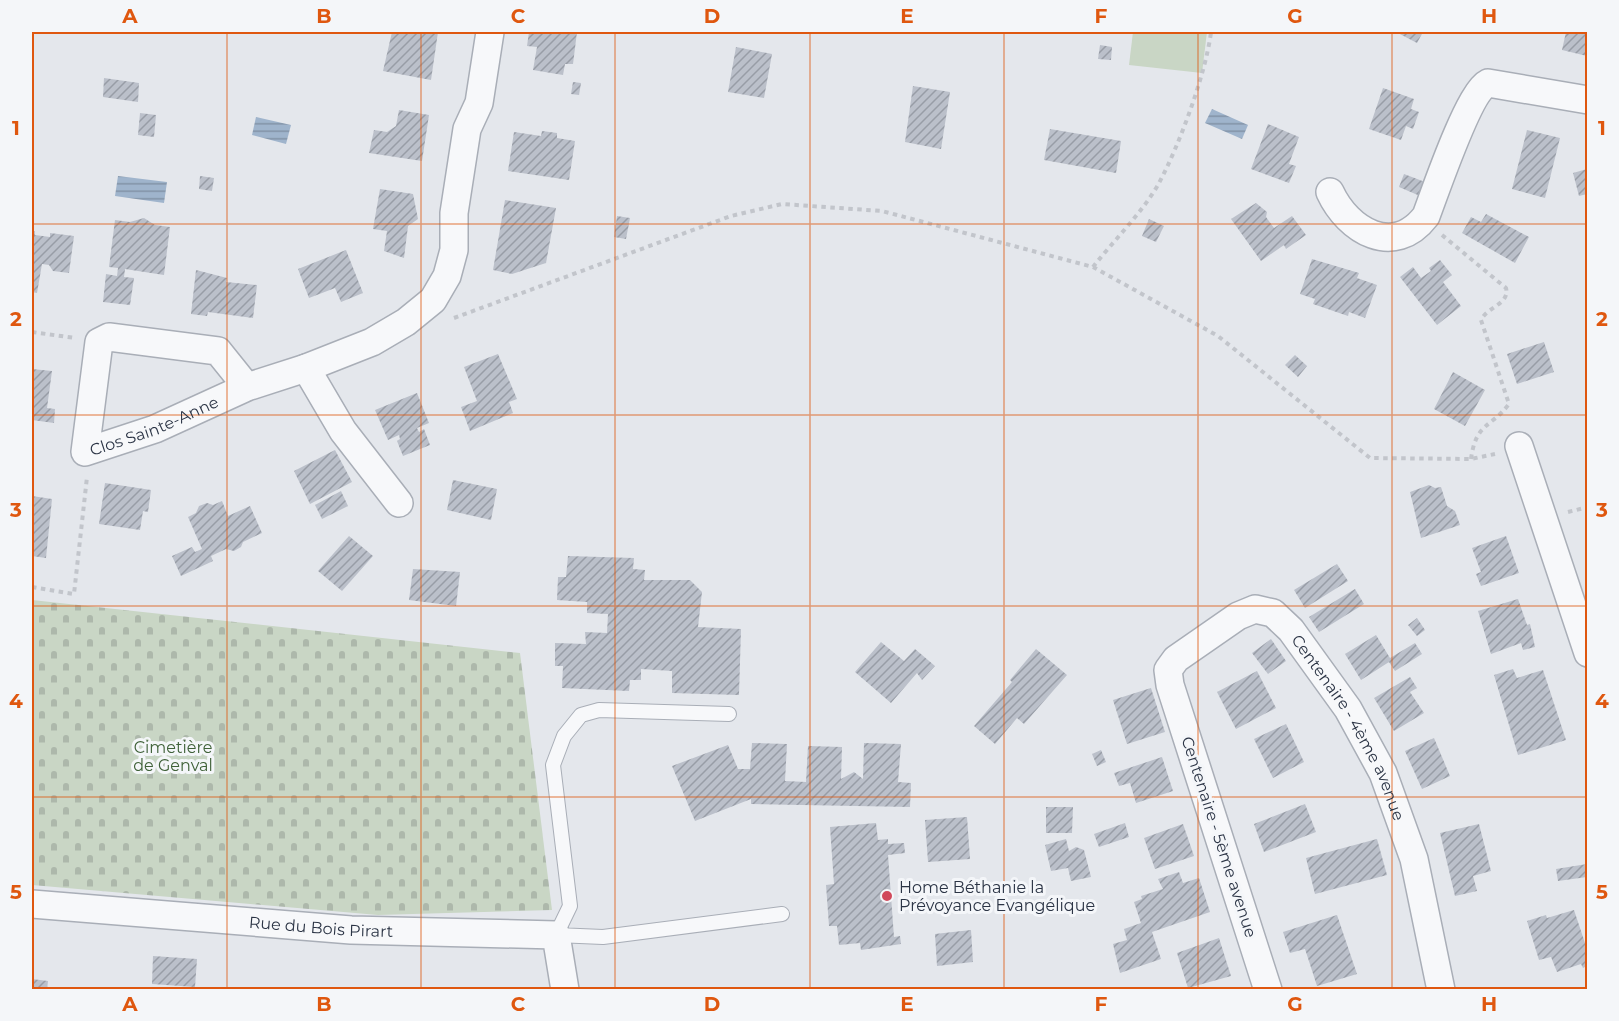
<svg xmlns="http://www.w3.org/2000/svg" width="1619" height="1021" font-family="Montserrat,sans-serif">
<defs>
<pattern id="cemetery-stones" width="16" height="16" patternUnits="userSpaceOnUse" patternTransform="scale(1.5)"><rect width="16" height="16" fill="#c9d6c5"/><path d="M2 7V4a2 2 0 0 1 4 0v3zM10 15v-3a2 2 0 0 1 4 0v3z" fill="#adb8ab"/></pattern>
<pattern id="water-rules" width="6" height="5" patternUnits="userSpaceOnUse" patternTransform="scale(1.5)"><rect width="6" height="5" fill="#9fb4cc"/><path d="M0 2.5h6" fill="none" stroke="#8293a7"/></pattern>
<pattern id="building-hatch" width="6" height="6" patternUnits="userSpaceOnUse" patternTransform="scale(1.5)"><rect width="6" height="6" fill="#bbc0ca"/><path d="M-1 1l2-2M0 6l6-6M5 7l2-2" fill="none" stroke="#989da6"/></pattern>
</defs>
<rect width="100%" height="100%" fill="#e4e7ec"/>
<polygon fill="url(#cemetery-stones)" points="32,600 520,653 552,910 378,915 32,885"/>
<polygon fill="#c9d6c5" points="1133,32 1207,32 1202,73 1129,65"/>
<g fill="url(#water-rules)">
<polygon points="1212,109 1248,125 1242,139 1205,123"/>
<polygon points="256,117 291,125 286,144 252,135"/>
<polygon points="118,176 167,182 164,203 115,196"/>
</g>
<g fill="url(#building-hatch)">
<polygon points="392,32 438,32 431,80 383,71"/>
<polygon points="529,32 577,32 573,64 565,64 563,75 533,70 537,47 527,46"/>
<polygon points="1396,32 1423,32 1417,43"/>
<polygon points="1566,32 1587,32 1587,56 1562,50"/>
<polygon points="1100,45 1112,47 1111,60 1098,59"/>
<polygon points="736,47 772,54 764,98 728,92"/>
<polygon points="104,78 139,83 138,102 103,97"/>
<polygon points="573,82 581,83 579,95 571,94"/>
<polygon points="913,86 950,92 941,149 905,142"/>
<polygon points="1383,88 1414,99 1411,109 1419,112 1413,129 1406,126 1401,140 1369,129"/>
<polygon points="399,110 429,115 422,161 369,153 374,130 387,132 396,126"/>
<polygon points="140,113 156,115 154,137 138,135"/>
<polygon points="1268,124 1299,137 1289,164 1296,166 1289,183 1251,169"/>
<polygon points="1050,129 1121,141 1116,173 1044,160"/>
<polygon points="1527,130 1560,138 1545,198 1512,189"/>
<polygon points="542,131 557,133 557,138 575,141 569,180 508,171 514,132 541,136"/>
<polygon points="1587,169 1587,194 1579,196 1573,173"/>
<polygon points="1404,174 1425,182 1420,196 1399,187"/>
<polygon points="200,176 214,178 212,191 199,189"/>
<polygon points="380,189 413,194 418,219 408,226 404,258 384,251 387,231 373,229"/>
<polygon points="505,200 556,208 546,263 512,274 493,270"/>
<polygon points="1256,203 1267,212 1266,217 1274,228 1292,216 1306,235 1286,249 1284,245 1261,261 1231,219"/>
<polygon points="1486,214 1529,237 1515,263 1462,233 1471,217 1481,222"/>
<polygon points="617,216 630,218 626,239 614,237"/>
<polygon points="144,218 155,225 170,227 164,275 125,269 124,277 134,278 130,305 103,302 106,274 117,276 118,268 109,267 115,220 130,222"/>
<polygon points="1149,219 1164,226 1156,242 1142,236"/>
<polygon points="32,231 35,231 35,235 50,237 50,233 74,236 69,273 53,271 49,265 42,264 37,293 32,292"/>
<polygon points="346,250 363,293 341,302 335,288 309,298 298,269"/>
<polygon points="1312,259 1359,273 1357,278 1377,285 1365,318 1349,312 1348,316 1313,304 1315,299 1300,294"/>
<polygon points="1440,260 1452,275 1443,282 1461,306 1437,325 1400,277 1413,267 1421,278 1431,271 1429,268"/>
<polygon points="196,270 227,278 226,282 257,285 253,318 208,312 207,316 191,314"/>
<polygon points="1544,342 1554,372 1517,384 1507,354"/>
<polygon points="498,354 517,399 509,402 513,413 470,431 461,407 477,401 464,367"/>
<polygon points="1295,355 1307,366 1298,377 1285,365"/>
<polygon points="32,369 52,371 47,408 55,409 54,423 32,420"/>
<polygon points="1453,372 1485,390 1465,426 1434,409"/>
<polygon points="417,393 429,423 417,428 419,432 424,429 430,445 403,456 397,441 400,439 399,435 388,440 375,410"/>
<polygon points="335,450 352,482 310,504 294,471"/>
<polygon points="453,480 497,489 491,520 447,510"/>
<polygon points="105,483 151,490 148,512 143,511 140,530 99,524"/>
<polygon points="1429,485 1435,488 1441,487 1447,506 1455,511 1460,525 1421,538 1410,492"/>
<polygon points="341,491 348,506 322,519 315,505"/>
<polygon points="32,496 52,499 46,558 32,556"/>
<polygon points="222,501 228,516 250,506 262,533 243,542 241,547 234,551 226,549 211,556 213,561 181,576 172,556 192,547 195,552 202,549 188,517 196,513 199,506 207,503 213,505"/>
<polygon points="349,536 373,556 342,591 318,571"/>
<polygon points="1506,536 1519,573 1481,586 1476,574 1481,572 1472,548"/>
<polygon points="568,556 634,558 633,569 645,570 644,580 690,580 702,592 698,627 741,629 739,695 672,693 672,671 641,669 641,680 630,680 629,691 562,688 563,666 555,666 555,643 586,644 585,632 607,633 608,614 587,613 587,602 557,600 558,577 566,577"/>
<polygon points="1337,564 1348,581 1305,608 1294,590"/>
<polygon points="413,569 460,572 456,606 409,600"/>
<polygon points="1355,589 1364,604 1319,632 1309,617"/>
<polygon points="1518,599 1527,625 1530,624 1535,647 1523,650 1521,643 1491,654 1478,611"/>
<polygon points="1417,618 1425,630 1417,636 1408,625"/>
<polygon points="1376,635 1390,658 1415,643 1422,654 1395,671 1389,662 1361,680 1345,654"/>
<polygon points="1271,639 1286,661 1268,674 1252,653"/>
<polygon points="881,642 904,661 915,649 935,666 922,680 917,673 891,703 855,672"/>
<polygon points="1036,649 1067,675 1024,724 1017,718 995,744 974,726 1012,682 1010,680"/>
<polygon points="1513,669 1517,678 1543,670 1566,740 1518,755 1494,675"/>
<polygon points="1257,671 1276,708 1236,729 1217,692"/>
<polygon points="1410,677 1417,688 1410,692 1424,713 1394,731 1374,698"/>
<polygon points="1151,688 1165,732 1127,744 1113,700"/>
<polygon points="1286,724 1304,762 1273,778 1254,739"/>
<polygon points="1434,738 1450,776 1422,789 1405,751"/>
<polygon points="752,743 787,744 785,781 806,782 808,746 842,747 841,779 854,772 863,779 864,743 901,744 898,782 911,783 910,807 751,804 751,799 695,821 672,766 728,745 738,769 750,769"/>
<polygon points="1101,750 1106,762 1097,766 1092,754"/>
<polygon points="1162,757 1173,791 1136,803 1130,783 1119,786 1114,773"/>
<polygon points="1305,804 1316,832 1264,852 1254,824"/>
<polygon points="1046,807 1073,807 1072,833 1046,833"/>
<polygon points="967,817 970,859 928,862 925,820"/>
<polygon points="876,823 878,840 888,839 888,844 904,843 905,853 888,855 894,937 900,936 901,944 861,950 860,943 839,945 837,926 829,926 826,885 834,884 830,827"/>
<polygon points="1125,823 1129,837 1099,847 1094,834"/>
<polygon points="1183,824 1194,856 1155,869 1144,838"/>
<polygon points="1479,824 1491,871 1473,876 1477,891 1455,896 1440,833"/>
<polygon points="1066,839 1069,851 1076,847 1084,850 1091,877 1071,881 1068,868 1051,871 1045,845"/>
<polygon points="1377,839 1387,875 1315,894 1306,858"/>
<polygon points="1587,864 1587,877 1558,881 1556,869"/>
<polygon points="1179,872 1183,883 1199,878 1210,912 1152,932 1161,959 1120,973 1113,944 1127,940 1124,929 1141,923 1134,902 1142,899 1141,896 1163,889 1158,879"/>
<polygon points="1574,910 1585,943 1587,942 1587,966 1583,968 1581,964 1557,972 1551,957 1539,960 1527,921 1546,915 1547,918"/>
<polygon points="1337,915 1357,974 1317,986 1305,949 1290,953 1283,932"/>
<polygon points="971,930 973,962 937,966 935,934"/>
<polygon points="1219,938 1231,976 1188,988 1177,953"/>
<polygon points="153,956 197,959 195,987 152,984"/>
<polygon points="32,979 48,981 47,990 32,990"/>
</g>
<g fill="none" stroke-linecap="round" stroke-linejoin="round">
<g stroke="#a9aeb7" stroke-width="16">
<polyline id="lane" points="729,714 599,710 581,715 564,736 553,765 570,906 556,935 603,937 782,914"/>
</g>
<g stroke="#a9aeb7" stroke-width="30">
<g id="street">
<path d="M1330,192C1348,231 1394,258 1426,216C1435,192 1469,92 1488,83L1588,100"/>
<polyline points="306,368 343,431 399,503"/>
<path id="s1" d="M247,387L218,351L109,337L99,342L85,452L155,429L247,387L306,368L372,342L406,322L433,300L447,276L454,250V213L467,129L479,103L490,32"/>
<polyline points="1519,446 1588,653"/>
<path id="s2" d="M32,904L351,930L556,935L565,990"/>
<path id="s3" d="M1268,990L1170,685L1168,670L1176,659L1238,616L1255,609L1273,613L1291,630L1348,709L1383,773L1414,859L1441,990"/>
</g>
</g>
<g stroke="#c2c5cb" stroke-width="4" stroke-dasharray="4.5 4.5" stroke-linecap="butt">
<path d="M1442,235L1506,288C1510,304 1487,307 1481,320L1509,404C1491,428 1476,422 1471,459"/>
<path d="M1093,267C1114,240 1143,212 1159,183C1179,146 1206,73 1211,32"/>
<polyline points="454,318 731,216 782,204 882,211 1093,267 1218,336 1370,458 1471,459 1495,454"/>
<polyline points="32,332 75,338"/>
<polyline points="1568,512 1588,507"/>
<polyline points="32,587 74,594 87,477"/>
</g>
<use href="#lane" stroke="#f7f8fa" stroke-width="14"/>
<use href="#street" stroke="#f7f8fa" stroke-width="27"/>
</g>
<path fill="none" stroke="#df570f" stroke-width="1.5" stroke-opacity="0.55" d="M227,32V990M421,32V990M615,32V990M810,32V990M1004,32V990M1198,32V990M1392,32V990M32,224H1588M32,415H1588M32,606H1588M32,797H1588"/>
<circle fill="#d1495b" stroke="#f4f6f9" stroke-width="2" cx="887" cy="896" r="6"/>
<g text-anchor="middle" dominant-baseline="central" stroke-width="6" stroke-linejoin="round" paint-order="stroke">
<g font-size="16" fill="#2b3445" stroke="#f4f6f9">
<text stroke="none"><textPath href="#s1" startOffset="352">Clos Sainte-Anne</textPath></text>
<text stroke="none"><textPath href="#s3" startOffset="600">Centenaire - 4ème avenue</textPath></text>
<text transform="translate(1219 837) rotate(72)">Centenaire - 5ème avenue</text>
<text stroke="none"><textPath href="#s2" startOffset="290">Rue du Bois Pirart</textPath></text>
</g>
<g font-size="16" fill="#3f6138" stroke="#f4f6f9">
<text x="173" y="747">Cimetière<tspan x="173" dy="18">de Genval</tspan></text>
</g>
<g font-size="16" fill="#2b3445" stroke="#f4f6f9" text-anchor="start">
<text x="899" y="887">Home Béthanie la<tspan x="899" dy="18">Prévoyance Evangélique</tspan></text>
</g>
</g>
<rect width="1619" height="1021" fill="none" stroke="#f4f6f9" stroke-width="66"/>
<rect x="33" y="33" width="1553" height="955" fill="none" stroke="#df570f" stroke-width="2"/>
<g font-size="20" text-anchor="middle" font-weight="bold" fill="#df570f">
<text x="130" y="23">A</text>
<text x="324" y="23">B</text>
<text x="518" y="23">C</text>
<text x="712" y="23">D</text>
<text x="907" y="23">E</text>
<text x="1101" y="23">F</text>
<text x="1295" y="23">G</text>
<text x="1489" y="23">H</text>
<text x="16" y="135">1</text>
<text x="1602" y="135">1</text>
<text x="16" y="326">2</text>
<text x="1602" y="326">2</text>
<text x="16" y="517">3</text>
<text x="1602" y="517">3</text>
<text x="16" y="708">4</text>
<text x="1602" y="708">4</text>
<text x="16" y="899">5</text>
<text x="1602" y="899">5</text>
<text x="130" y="1011">A</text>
<text x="324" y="1011">B</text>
<text x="518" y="1011">C</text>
<text x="712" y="1011">D</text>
<text x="907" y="1011">E</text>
<text x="1101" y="1011">F</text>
<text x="1295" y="1011">G</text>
<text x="1489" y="1011">H</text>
</g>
</svg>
